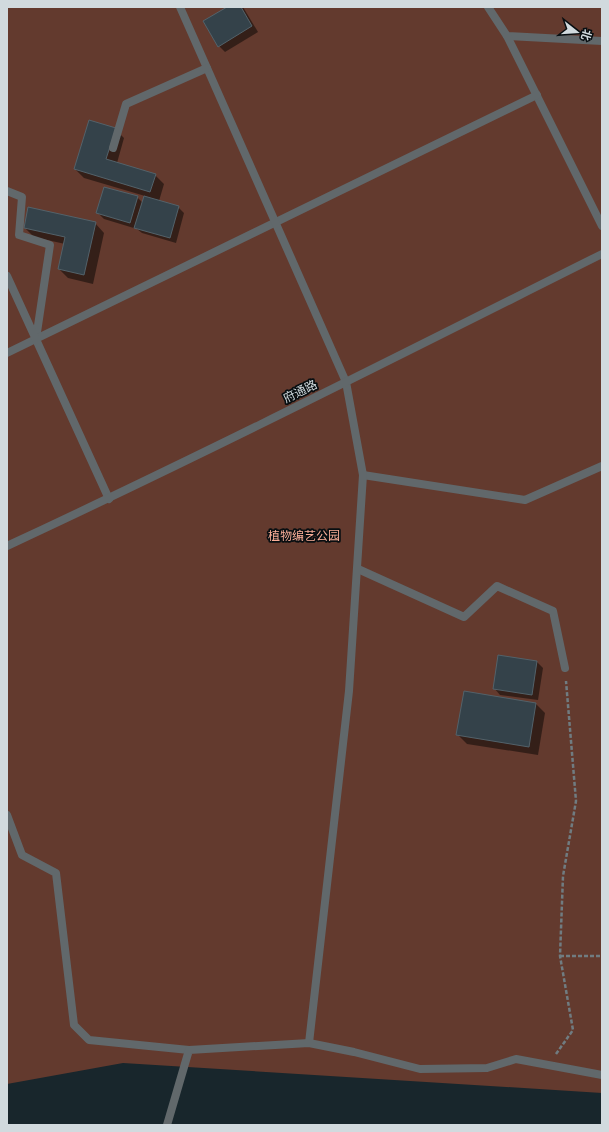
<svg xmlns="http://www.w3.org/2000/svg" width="609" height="1132" font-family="Ubuntu,'Noto Sans SC',sans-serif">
<rect width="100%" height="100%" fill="#18262c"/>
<polygon fill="#633a2e" points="7,7 602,7 602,1093 123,1063 7,1084"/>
<g fill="#0007">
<polygon points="229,7 243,7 258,32 225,52 219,46"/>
<polygon points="115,129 124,138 117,163 155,175 164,184 159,201 178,207 184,213 176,243 142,233 137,229 104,219 98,213 137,197 143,203 145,196 84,178 75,169"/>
<polygon points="95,223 104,233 93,284 68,278 59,269 65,244 34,237 25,228"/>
<polygon points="537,662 543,668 538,700 500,695 494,688"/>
<polygon points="536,704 545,713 538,755 467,744 458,735"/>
</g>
<g fill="#34424a" stroke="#53626a">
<polygon points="227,7 241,7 252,26 218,47 203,21"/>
<polygon points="89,120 116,128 106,159 156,174 150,192 74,169"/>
<polygon points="104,187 138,196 130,223 96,213"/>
<polygon points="144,196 179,206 170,238 134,228"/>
<polygon points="28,207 96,222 84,275 58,269 65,237 24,228"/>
<polygon points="498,655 537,661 532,695 493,689"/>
<polygon points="464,691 536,703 529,747 456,735"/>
</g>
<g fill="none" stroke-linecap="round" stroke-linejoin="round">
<g stroke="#707c81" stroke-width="2.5" stroke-dasharray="4 2" stroke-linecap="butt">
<polyline points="560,956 602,956"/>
<polyline points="556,1054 573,1030 560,956 563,876 576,801 566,681"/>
</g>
<g stroke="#61686b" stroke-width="8">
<polyline points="488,7 507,36 602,41"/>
<polyline points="507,36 602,226"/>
<polyline points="7,191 22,197 19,235 50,245 36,339"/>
<polyline points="7,353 537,95"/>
<polyline points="363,475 525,500 602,466"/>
<polyline points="358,569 464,617 497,586 553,611 565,668"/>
</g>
<g stroke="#61686b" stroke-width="8">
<polyline points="180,7 346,382 363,475 349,691 309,1043"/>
<polyline points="113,148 126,104 207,68"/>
<polyline points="7,276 109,499"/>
<polyline points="7,815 22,855 56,873 74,1025 89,1040 189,1050"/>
<polyline points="167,1125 189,1050 309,1043 354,1052 420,1069 487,1068 516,1059 602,1075"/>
</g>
<path stroke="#61686b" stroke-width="8" d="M7,546C207,453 404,353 602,254"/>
</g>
<g text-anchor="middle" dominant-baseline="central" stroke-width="3.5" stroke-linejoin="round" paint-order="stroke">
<g font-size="12" fill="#d1dade" stroke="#080e11">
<text transform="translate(300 391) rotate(-26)">府通路</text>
</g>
<g font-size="12" fill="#faae98" stroke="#080e11">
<text x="304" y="535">植物编艺公园</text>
</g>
</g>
<rect width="609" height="1132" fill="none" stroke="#d1dade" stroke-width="16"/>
<g transform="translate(577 32) rotate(107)" stroke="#080e11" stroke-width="3" paint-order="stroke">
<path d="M0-3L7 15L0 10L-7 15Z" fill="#d1dade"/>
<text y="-6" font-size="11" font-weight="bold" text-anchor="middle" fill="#d1dade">北</text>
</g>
</svg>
